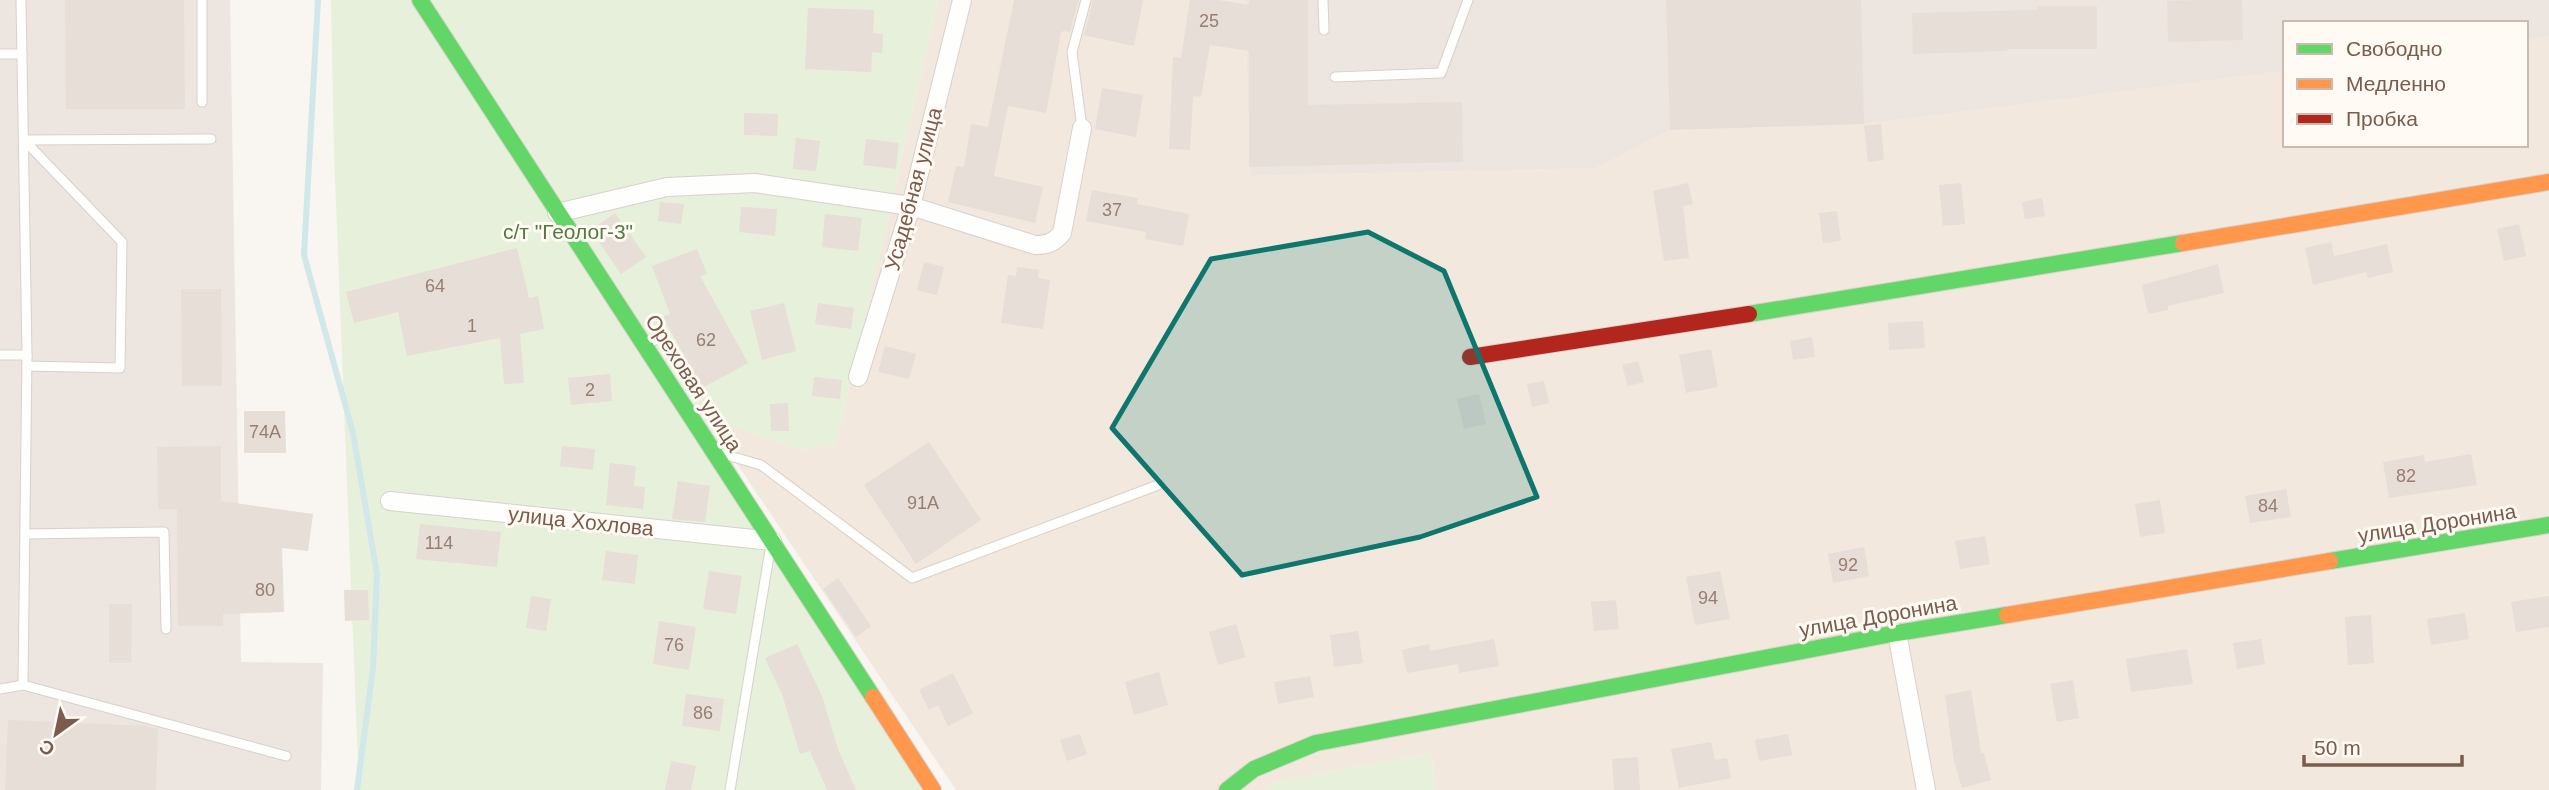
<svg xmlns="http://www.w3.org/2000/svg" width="2549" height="790" font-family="Arial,sans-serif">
<rect width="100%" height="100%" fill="#f9f5f0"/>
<polygon fill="#f2e8de" points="938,0 1245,0 1250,176 1596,168 1670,130 1864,124 2285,71 2285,145 2526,145 2526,41 2549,36 2549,790 1436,790 1431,753 1278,781 1264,790 956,790 705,416 799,450 836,444"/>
<g fill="#ede5e0">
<polygon points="0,0 230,0 241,662 323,663 321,790 0,790"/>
<polygon points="1245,0 2549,0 2549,36 2526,41 2526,23 2285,23 2285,71 1864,124 1670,130 1596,168 1250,176"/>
</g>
<g fill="#e7f0db">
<polygon points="331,0 938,0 836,444 799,450 706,417 926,790 359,790 334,152"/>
<polygon points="1431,753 1436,790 1264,790 1278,781"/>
</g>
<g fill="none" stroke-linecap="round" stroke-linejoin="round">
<polyline stroke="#d0e8ea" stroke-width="6" points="318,0 304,255 353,433 377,574 373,668 357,790"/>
</g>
<g fill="#e6ded7">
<polygon points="65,0 184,0 185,109 66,109"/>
<polygon points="1014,0 1079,0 1070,32 1063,31 1061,33 1046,113 1008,106 994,176 1043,187 1035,223 948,202 956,166 964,167 971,124 988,127"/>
<polygon points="1093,0 1143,0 1134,46 1084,35"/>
<polygon points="1190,0 1218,0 1249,5 1249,0 1308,0 1308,105 1462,102 1463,162 1249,167 1249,51 1210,45 1201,97 1193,96 1190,150 1169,149 1173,57 1181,58"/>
<polygon points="1666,0 1861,0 1864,124 1670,130"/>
<polygon points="2208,0 2242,0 2243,40 2168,42 2167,1"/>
<polygon points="2037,6 2097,6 2097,49 2007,49 2007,51 1913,54 1912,13 2037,10"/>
<polygon points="808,8 874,10 873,33 883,34 882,53 872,52 871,72 805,69"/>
<polygon points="1102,88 1143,95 1136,137 1095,129"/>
<polygon points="744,113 778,114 777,136 744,135"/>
<polygon points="1881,124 1884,160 1868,162 1864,126"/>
<polygon points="796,138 820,141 816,171 793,169"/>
<polygon points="866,139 899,143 896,169 863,165"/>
<polygon points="1688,183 1693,204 1683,206 1689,258 1664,261 1653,191"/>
<polygon points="1961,183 1965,224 1943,226 1939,185"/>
<polygon points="1092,190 1138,198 1137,204 1189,214 1183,246 1145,239 1146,232 1086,221"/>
<polygon points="2042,198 2045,216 2025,219 2022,202"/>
<polygon points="660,202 684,204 681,224 658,221"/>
<polygon points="741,207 777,209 775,236 739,232"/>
<polygon points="1837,211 1841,241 1823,243 1819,213"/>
<polygon points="615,213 646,257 621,274 591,230"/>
<polygon points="825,214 862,218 858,251 822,247"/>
<polygon points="2519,224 2526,256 2504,261 2497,229"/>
<polygon points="2331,242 2334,256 2387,244 2393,272 2368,278 2366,272 2313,285 2305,248"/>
<polygon points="517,248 529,298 538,296 544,329 520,334 524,383 504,384 500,338 407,356 398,312 354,323 346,292"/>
<polygon points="697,249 707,274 700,276 748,363 702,388 663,317 670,314 652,266"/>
<polygon points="924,262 944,267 937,295 917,290"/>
<polygon points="2218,264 2224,293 2168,306 2168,310 2148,314 2142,285"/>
<polygon points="1017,267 1039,270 1038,278 1050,280 1043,329 1001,323 1008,275 1016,276"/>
<polygon points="181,289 221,289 222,386 182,386"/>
<polygon points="784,303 796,351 762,360 750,311"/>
<polygon points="818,303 854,308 851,329 815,324"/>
<polygon points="1923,321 1925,348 1889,350 1888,323"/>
<polygon points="1812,337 1815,357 1793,360 1790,341"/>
<polygon points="885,346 916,354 909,379 878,372"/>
<polygon points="1711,349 1718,387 1686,393 1679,355"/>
<polygon points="1638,361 1644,382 1628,386 1622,365"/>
<polygon points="610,374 612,401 571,405 568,378"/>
<polygon points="814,377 842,380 840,399 812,396"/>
<polygon points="1544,381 1549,403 1532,407 1527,384"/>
<polygon points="1479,394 1486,424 1464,429 1457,399"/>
<polygon points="788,403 789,431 771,431 770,404"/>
<polygon points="244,411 285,411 286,453 244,453"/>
<polygon points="929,442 981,520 916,564 864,485"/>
<polygon points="221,446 221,501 313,514 308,551 282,548 284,612 223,614 223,626 178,626 177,509 158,509 157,447"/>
<polygon points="562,446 595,449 593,470 560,466"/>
<polygon points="2471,454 2477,485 2389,498 2383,462 2424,455 2425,462"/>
<polygon points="610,463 636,466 634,486 645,487 643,509 606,505"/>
<polygon points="678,481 710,486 705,522 672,519"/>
<polygon points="2286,489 2291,517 2250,523 2245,496"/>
<polygon points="2160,500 2165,533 2140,537 2135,504"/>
<polygon points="420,524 501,532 497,567 416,559"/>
<polygon points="1985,536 1990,564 1960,569 1955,541"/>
<polygon points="1864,547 1869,576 1833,583 1828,554"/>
<polygon points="606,551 638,555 635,584 602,580"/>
<polygon points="709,571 742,576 736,614 703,609"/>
<polygon points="1720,571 1730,619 1695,625 1686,577"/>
<polygon points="838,578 871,626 856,637 823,589"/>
<polygon points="344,590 368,590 369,620 345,621"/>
<polygon points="531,596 551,599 546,631 526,628"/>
<polygon points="2549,596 2549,627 2516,632 2511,602"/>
<polygon points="1616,600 1619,629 1594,631 1591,602"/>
<polygon points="109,604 132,604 131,663 109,663"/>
<polygon points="2465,613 2469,639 2431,645 2427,619"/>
<polygon points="2371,615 2374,663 2348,665 2345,617"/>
<polygon points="659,621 696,627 689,670 653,664"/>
<polygon points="1236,624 1246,657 1218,665 1209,632"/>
<polygon points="1358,631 1363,663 1334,667 1330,635"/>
<polygon points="1494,639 1499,666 1459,673 1458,664 1407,673 1402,650 1429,644 1430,651"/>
<polygon points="2261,639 2265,664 2237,669 2233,643"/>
<polygon points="797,644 822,696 838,749 856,790 827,790 810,751 800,754 782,694 765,658"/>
<polygon points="2187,649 2193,684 2131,692 2126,659"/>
<polygon points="1159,672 1168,705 1134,715 1125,682"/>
<polygon points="953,673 973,713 948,726 938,705 929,710 919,690"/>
<polygon points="1310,676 1314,697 1278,704 1274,682"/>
<polygon points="2073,680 2079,718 2057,722 2050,684"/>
<polygon points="1971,690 1981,753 1984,753 1991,780 1962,788 1954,761 1945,695"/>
<polygon points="686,694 724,699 720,731 682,726"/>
<polygon points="8,720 146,726 158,729 156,790 5,790"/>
<polygon points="1080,734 1087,754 1067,761 1060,740"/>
<polygon points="1788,734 1792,755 1759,761 1755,740"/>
<polygon points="1711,742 1715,760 1727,758 1731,778 1679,788 1671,749"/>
<polygon points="1638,757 1640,790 1614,790 1612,759"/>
<polygon points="671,761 696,766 691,790 665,790"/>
</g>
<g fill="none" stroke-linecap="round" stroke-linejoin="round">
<g stroke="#d7d1cb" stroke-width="11">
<g id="lane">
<polyline points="21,0 27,355 23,685 286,756"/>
<polyline points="202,0 202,102"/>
<polyline points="1323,0 1324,30"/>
<polyline points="0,54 22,54"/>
<polyline points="1335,77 1441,73 1468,0"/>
<polyline points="1082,128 1072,52 1086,0"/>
<polyline points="646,344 662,337"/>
<polyline points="0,355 27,355"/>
<polyline points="27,366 120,368 122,242 24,140 211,139"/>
<polyline points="723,454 761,465 912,578 1158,485"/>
<polyline points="25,534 164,532 166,629"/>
<polyline points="0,689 23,685"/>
<polyline points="730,790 770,550"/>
</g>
</g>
<g stroke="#d7d1cb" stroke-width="20">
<g id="street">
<path d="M557,213L667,187L755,183L911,206L1035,245C1048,245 1053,243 1062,233L1082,128"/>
<polyline points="858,377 911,206 962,0"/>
<polyline points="390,501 772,541"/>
<polyline points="1897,633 1926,790"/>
</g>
</g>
<g stroke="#d9d2cb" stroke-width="18">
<g id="fast">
<polyline points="420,0 873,697"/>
<polyline points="1749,314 2183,243"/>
<polyline points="2330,561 2549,525"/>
<polyline points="1227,790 1254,769 1316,743 1897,633 2007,615"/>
</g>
</g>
<g stroke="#d9d2cb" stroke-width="18">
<g id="slow">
<polyline points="2183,243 2549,182"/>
<polyline points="2007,615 2330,561"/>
<polyline points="873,697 933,790"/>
</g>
</g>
<g stroke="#d9d2cb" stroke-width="18">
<polyline id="jam" points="1470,357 1749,314"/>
</g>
<use href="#lane" stroke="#fefefd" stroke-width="9"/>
<use href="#street" stroke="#fefefd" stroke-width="18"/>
<use href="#fast" stroke="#63d668" stroke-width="16"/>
<use href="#slow" stroke="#ff974d" stroke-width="16"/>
<use href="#jam" stroke="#b3261e" stroke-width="16"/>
</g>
<path fill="#0f766e" fill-opacity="0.2" stroke="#0f766e" stroke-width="5" stroke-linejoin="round" d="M1368,232L1444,271L1537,497L1420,537L1242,575L1112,428L1211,259Z"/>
<g text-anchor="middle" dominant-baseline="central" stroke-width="6" stroke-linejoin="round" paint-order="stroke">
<g font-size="18" fill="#977e72">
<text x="1209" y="21">25</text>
<text x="1112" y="210">37</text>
<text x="435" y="286">64</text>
<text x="472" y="326">1</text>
<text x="706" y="340">62</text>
<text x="590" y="390">2</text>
<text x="265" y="432">74А</text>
<text x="2406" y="476">82</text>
<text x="923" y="503">91А</text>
<text x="2268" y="506">84</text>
<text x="439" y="543">114</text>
<text x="1848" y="565">92</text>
<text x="265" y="590">80</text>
<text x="1708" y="598">94</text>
<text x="674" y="645">76</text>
<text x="703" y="713">86</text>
</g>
<g font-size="21" fill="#7a5c4d" stroke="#fffaf3">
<text transform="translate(913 189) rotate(-75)">Усадебная улица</text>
<text transform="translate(694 383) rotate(57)">Ореховая улица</text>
<text transform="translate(581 521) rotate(6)">улица Хохлова</text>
<text transform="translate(2437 523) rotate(-9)">улица Доронина</text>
<text transform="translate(1878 616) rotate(-10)">улица Доронина</text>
</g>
<g font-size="21" fill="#537a41" stroke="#fffaf3">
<text x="568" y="231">с/т "Геолог-3"</text>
</g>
</g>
<rect x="2283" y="21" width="245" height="126" fill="#fffaf3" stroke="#cabbb1" stroke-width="2"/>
<rect x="2297" y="44" width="35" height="10" fill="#63d668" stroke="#cabbb1" stroke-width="2"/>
<text x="2346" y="56" font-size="21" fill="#7a5c4d">Свободно</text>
<rect x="2297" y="79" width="35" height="10" fill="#ff974d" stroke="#cabbb1" stroke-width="2"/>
<text x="2346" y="91" font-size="21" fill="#7a5c4d">Медленно</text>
<rect x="2297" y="114" width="35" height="10" fill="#b3261e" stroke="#cabbb1" stroke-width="2"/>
<text x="2346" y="126" font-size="21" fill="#7a5c4d">Пробка</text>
<g transform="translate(56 734) rotate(213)" stroke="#fffaf3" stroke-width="5" paint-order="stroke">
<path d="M0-5L12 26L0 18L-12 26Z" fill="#7a5c4d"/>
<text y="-10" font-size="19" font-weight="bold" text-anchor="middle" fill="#7a5c4d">С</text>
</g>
<path d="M2304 755v10h158v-10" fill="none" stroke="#7a5c4d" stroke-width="3.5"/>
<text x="2314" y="755" font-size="21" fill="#7a5c4d" stroke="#fffaf3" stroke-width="5" paint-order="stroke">50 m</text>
</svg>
